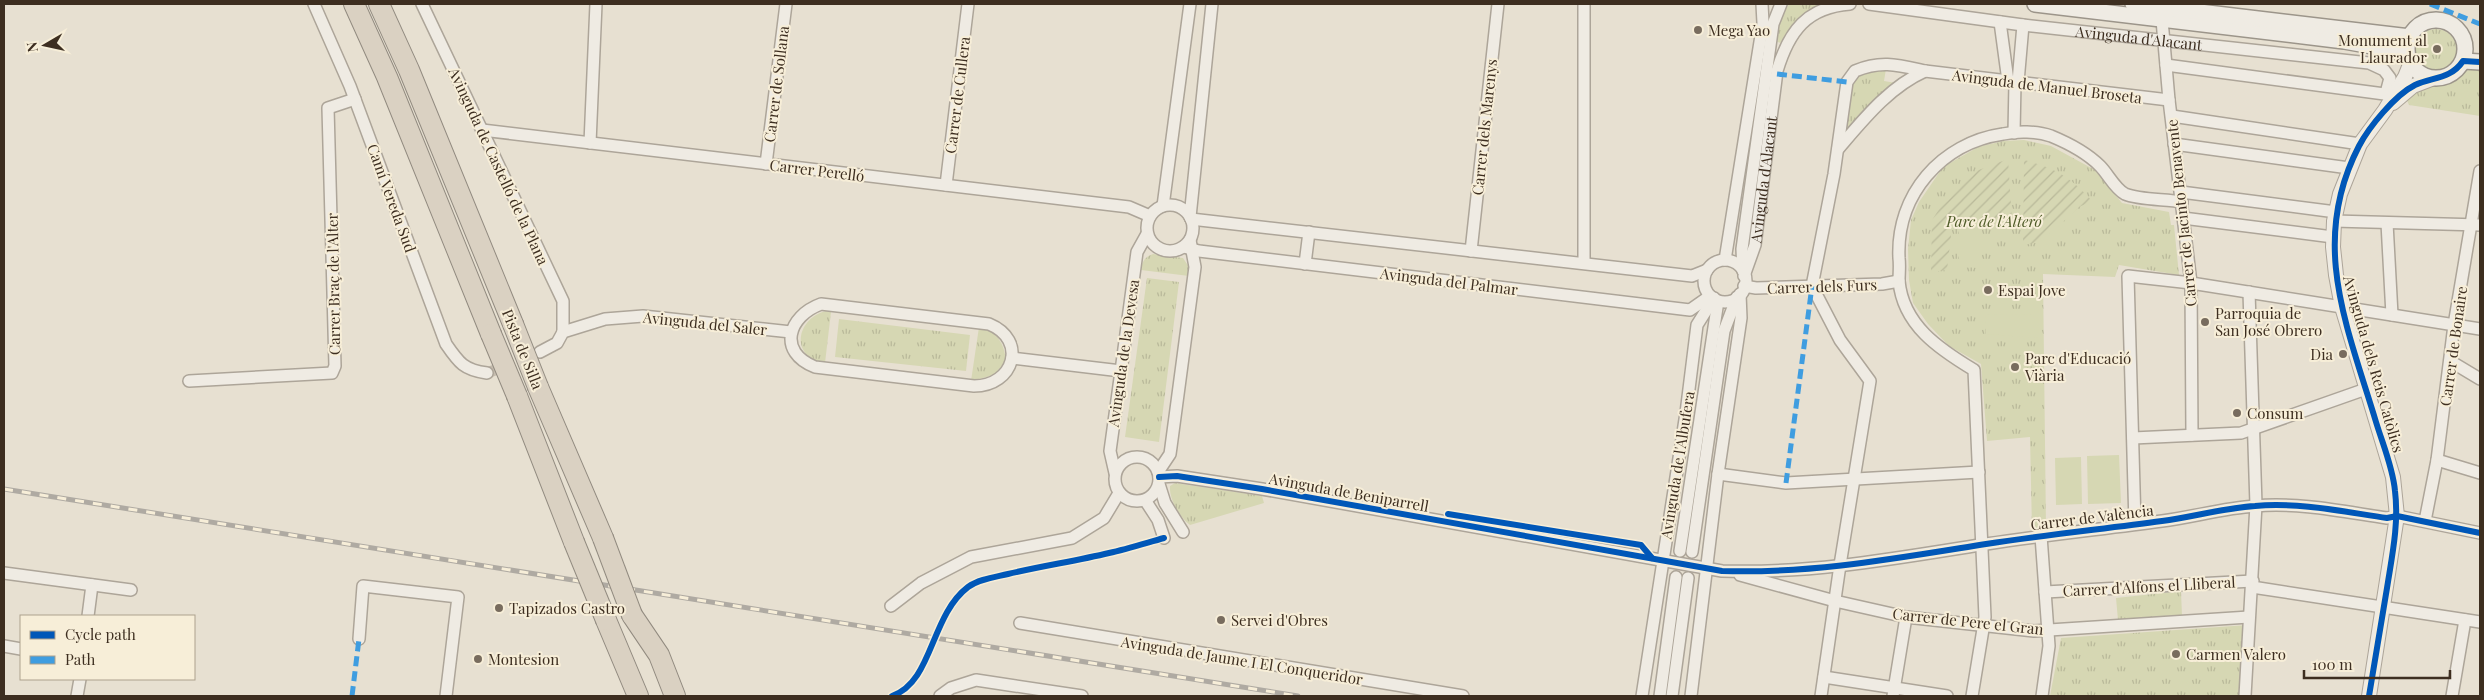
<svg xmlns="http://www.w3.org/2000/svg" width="2484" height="700" font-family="'Playfair Display',serif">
<defs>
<pattern id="grass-tufts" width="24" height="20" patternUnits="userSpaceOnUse" patternTransform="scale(1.25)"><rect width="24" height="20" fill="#d6d7b3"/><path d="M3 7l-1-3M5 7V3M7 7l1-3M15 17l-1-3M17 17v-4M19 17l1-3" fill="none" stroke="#b9b99a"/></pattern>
<pattern id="garden-furrows" width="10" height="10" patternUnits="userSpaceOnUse" patternTransform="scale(1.25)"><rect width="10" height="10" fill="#d6d7b3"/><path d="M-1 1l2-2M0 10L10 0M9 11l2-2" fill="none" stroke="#b9b99a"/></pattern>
</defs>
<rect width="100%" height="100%" fill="#e7e0d1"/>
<g fill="url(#grass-tufts)">
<polygon points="1789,4 1825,4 1782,43 1777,42 1781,17"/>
<circle cx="2436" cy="50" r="21"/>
<path d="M2480,67V116L2409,105L2405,96C2418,88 2430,88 2443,83C2458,79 2462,70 2480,67Z"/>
<polygon points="1886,69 1884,81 1896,83 1850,130 1846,130 1849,85 1859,72"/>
<polygon points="2024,140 2051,146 2095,170 2122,203 2169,212 2171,225 2174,225 2179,275 2119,265 2115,277 2043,274 2046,527 2032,530 2030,437 1987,441 1981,364 1949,346 1928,324 1913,303 1909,280 1908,249 1911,220 1919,202 1943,167 1978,147 2003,141"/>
<path d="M1153,254L1183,258L1189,267V276L1141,270C1142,261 1145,257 1153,254Z"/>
<polygon points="1147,278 1179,282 1159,442 1125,437"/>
<path d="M826,311L831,312L825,363C790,358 795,319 826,311Z"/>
<polygon points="839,319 970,335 966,371 835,357"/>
<path d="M979,327C997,332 1004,342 1006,361L994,375L971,381Z"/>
<path d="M1175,483L1262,496L1264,503L1190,525C1179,517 1169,499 1170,486Z"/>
<polygon points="2181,591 2182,616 2118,620 2116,598"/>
<polygon points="2248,625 2243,696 2050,696 2061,638"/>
</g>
<g fill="url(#garden-furrows)">
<polygon points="2008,159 2012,220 1953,218 1947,270 1931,272 1932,220 1951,191 1976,171"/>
<path d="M2024,160C2055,168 2071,177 2092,201L2079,207L2041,242L2023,245Z"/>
</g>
<g fill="#d6d7b3">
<polygon points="1959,228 1982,228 1982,268 1959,267"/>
<polygon points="2038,314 2038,338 1986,334 1985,315"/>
<polygon points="2119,455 2121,503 2088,504 2087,456"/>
<polygon points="2081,457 2082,504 2056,505 2055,458"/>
</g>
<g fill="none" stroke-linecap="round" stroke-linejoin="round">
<polyline stroke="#c5bcae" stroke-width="11" stroke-dasharray="11 5.5" stroke-linecap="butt" points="487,373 531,356"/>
<g stroke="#ada599" stroke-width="14">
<g id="minor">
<path d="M314,4L350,86L446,344C459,363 464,370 487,373"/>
<polyline points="422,4 563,301 563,332"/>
<path id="s1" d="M1869,4L2023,25L2369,63L2384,70L2390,78L2386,93"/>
<polyline points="2162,20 2169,100 2191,283 2192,435"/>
<polyline points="2000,22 2008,81"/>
<polyline points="2166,65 2392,95"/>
<polyline points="2018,82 2023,25"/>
<polyline points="2172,116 2360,144"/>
<polyline points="482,130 1129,207 1150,216"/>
<polyline points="2014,133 2015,82"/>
<polyline points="590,143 596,4"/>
<polyline points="2174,144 2349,168"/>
<path d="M1838,149C1863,120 1889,87 1925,71"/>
<polyline points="766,164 786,4"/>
<polyline points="946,185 968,4"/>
<polyline points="2181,192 2336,212"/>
<circle cx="1170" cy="228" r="23"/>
<polyline points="1163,206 1190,4"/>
<polyline points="1190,217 1212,4"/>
<polyline points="2183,218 2333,237"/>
<polyline points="1191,219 1692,276 1707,270"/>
<polyline points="2334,221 2480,225"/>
<polyline points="2387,223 2392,315"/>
<polyline points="1184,247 1199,251 1690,310 1710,296"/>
<polyline points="1471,251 1498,4"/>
<polyline points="1725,260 1763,23 1762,4"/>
<circle cx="1725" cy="281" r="21"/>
<polyline points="1584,263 1584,4"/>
<polyline points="1305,264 1309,232"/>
<polyline points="1743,271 1742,249 1773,24 1781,4"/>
<path id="s2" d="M1744,276L1755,245L1777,71C1789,31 1807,7 1850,4"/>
<polyline points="1744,286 1756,288 1882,284 1899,281"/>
<path d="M821,304L989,324C1028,340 1014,386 974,386L815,367C777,352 788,316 821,304Z"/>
<polyline points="540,352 557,343 563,332 605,319 643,316 791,332"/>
<polyline points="1012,358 1121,371"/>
<polyline points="2450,361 2480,379"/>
<polyline points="189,381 332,373 335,366 328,108 355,99"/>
<polyline points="2133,438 2241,433 2366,389"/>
<circle cx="1137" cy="479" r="22"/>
<polyline points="2437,460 2480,473"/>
<polyline points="1158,472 1170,454 1171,447 1195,267 1190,240"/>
<polyline points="1115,473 1110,451 1121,371 1137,252 1147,234"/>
<polyline points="1718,474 1786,483 1979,472"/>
<path d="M1159,477L1177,476L1262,489L1722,571C1811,574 1898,558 1986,544C2044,535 2103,529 2162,521C2193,517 2224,508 2255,506C2299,502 2345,512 2387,518L2397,516L2480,533"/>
<polyline points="1159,484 1165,503 1183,532"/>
<polyline points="1145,500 1158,520 1164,538"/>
<polyline points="2425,521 2437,460 2454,325 2480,171"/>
<polyline points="2135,524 2128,276 2191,283 2480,329"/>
<polyline points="2041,536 2049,646 2042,696"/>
<polyline points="1680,551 1718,301"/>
<polyline points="1692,552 1724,331 1737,297"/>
<polyline points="4,573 131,590"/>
<polyline points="1740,575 1835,601 1906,617 2034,631 2249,617"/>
<polyline points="2252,587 2480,622"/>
<polyline points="2045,592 2253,581"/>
<polyline points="891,606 921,583 971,557 1072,538 1104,518 1119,493"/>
<polyline points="88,616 92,585"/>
<polyline points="1020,623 1463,696"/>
<polyline points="359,639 363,586 458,597 446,696"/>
<polyline points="4,646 21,649"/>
<polyline points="1824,677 1947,696"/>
<polyline points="77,696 80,679"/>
<polyline points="940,696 951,688 976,680 1082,696"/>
<polyline points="1642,696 1686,413 1697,325 1714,298"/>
<polyline points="1660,696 1676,577"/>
<polyline points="1672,696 1688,578"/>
<polyline points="1691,696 1718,474 1741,318 1740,294"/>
<path d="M1821,696L1840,565L1870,381L1840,340L1812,286L1834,174L1847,82L1855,71C1881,60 1898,65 1925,71L2169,100"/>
<polyline points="1893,696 1906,617"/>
<path d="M1972,696L1985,617L1974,370C1939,349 1903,325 1899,281C1899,273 1900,266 1899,258C1896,195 1941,143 2003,134C2017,131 2037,131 2051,136C2068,143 2087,153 2100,166C2108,174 2115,189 2125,194C2139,200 2166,199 2182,202"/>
<polyline points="2245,696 2256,505 2249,292"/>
<polyline points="2452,696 2465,620"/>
</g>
</g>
<g stroke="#ada599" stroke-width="16">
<g id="tertiary">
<polyline points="2393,103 2413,86 2434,78"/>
<polyline points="2369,696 2397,516 2393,477 2342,307 2336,275 2333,247 2334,221 2340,194 2360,144 2385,110 2405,77 2411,62"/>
</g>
</g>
<g stroke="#9c958a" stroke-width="18">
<g id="secondary">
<polyline points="2035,4 2344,41 2394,50 2409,58"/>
<polyline points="2133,4 2410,37"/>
<circle cx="2436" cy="49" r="29"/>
<polyline points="2463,61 2480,62"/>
</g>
</g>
<g stroke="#928b80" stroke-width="22">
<g id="motorway">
<polyline points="354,4 387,77 491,334"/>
<polyline points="379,4 409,70 513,324"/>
<polyline points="538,387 603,538"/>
<polyline points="517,396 574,542"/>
<polyline points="632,615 659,655 675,696"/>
<polyline points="606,620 638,696"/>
</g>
</g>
<use href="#minor" stroke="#efebe3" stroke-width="11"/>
<use href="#tertiary" stroke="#efebe3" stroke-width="14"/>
<use href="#secondary" stroke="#efebe3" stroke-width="15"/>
<use href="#motorway" stroke="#dad1c2" stroke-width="20"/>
<g stroke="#afaaa2" stroke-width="5">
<polyline id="rail" points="4,489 1298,696"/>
</g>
<use href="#rail" stroke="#f7eed8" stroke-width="3" stroke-dasharray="9" stroke-linecap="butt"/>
<g stroke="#928b80" stroke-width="22" stroke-linecap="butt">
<g id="motorway-bridge">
<polyline points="513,324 538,387"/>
<polyline points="491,334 517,396"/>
<polyline points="603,538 632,615"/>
<polyline points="574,542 606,620"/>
</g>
</g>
<use href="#motorway-bridge" stroke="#dad1c2" stroke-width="20"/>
<g stroke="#3f9de0" stroke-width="5" stroke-dasharray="10 5" stroke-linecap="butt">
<polyline points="2430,4 2480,24"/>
<polyline points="1777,74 1847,82"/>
<polyline points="1786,483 1812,286"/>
<polyline points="352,696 359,639"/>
</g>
<g stroke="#f7eed8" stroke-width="9">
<g id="cycleway">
<path d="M1159,477L1177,476L1262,489L1722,571C1811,574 1898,558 1986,544C2044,535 2103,529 2162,521C2193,517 2224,508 2255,506C2299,502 2345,512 2387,518L2397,516L2480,533"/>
<polyline points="1448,514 1641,545 1652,558"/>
<path d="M892,696C933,682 930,616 968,587C979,579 996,577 1008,574C1041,566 1076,561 1109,553C1127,549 1146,543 1164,538"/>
<path d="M2369,696C2375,660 2381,624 2387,588C2392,556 2399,524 2395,491C2393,468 2383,445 2376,422C2347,326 2309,242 2359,146C2369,127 2395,95 2415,85C2433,77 2451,79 2463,61L2480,62"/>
</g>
</g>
<use href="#cycleway" stroke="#0057b8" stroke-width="6"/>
</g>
<g fill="#786c5e" stroke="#f7eed8" stroke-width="2">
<circle cx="1698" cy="30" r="5"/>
<circle cx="2437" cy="49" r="5"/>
<circle cx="1988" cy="290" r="5"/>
<circle cx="2205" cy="322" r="5"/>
<circle cx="2343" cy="354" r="5"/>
<circle cx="2015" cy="367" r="5"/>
<circle cx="2237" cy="413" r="5"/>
<circle cx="499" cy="608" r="5"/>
<circle cx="1221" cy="620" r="5"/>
<circle cx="2176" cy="654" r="5"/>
<circle cx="478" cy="659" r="5"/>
</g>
<g text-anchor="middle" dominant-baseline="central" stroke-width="4" stroke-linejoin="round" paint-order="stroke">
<g font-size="15" fill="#3d2e20" stroke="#f7eed8" text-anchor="start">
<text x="1708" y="30">Mega Yao</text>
<text x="2427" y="40" text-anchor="end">Monument al<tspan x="2427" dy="17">Llaurador</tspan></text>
<text x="1998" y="290">Espai Jove</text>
<text x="2215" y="313">Parroquia de<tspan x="2215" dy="17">San José Obrero</tspan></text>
<text x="2333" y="354" text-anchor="end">Dia</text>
<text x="2025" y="358">Parc d'Educació<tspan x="2025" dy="17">Viària</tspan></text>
<text x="2247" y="413">Consum</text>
<text x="509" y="608">Tapizados Castro</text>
<text x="1231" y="620">Servei d'Obres</text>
<text x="2186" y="654">Carmen Valero</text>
<text x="488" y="659">Montesion</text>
</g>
<g font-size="15" fill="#3d2e20" stroke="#f7eed8">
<text stroke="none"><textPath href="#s1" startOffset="272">Avinguda d'Alacant</textPath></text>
<text transform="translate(776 84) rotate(-83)">Carrer de Sollana</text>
<text transform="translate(2047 86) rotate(7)">Avinguda de Manuel Broseta</text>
<text transform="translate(957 95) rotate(-83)">Carrer de Cullera</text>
<text transform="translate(1484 127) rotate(-84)">Carrer dels Marenys</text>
<text transform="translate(499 166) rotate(65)">Avinguda de Castelló de la Plana</text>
<text transform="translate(817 170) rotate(7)">Carrer Perelló</text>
<text stroke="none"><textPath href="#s2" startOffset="99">Avinguda d'Alacant</textPath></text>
<text transform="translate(392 198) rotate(70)">Camí Vereda Sud</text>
<text transform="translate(2181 213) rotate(-96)">Carrer de Jacinto Benavente</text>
<text transform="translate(1449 281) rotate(7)">Avinguda del Palmar</text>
<text transform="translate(333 284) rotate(-91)">Carrer Braç de l'Alter</text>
<text transform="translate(1822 286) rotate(-2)">Carrer dels Furs</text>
<text transform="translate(705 323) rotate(6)">Avinguda del Saler</text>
<text transform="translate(2453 346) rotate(-82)">Carrer de Bonaire</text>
<text transform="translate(523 349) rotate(68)">Pista de Silla</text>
<text transform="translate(1123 353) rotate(-82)">Avinguda de la Devesa</text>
<text transform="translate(2374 364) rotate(74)">Avinguda dels Reis Catòlics</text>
<text transform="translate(1677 465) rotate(-81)">Avinguda de l'Albufera</text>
<text transform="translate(1349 492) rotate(10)">Avinguda de Beniparrell</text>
<text transform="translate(2092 517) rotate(-7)">Carrer de València</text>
<text transform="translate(2149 586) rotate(-3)">Carrer d'Alfons el Lliberal</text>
<text transform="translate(1968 621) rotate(6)">Carrer de Pere el Gran</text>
<text transform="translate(1242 660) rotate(9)">Avinguda de Jaume I El Conqueridor</text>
</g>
<g font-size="15" font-style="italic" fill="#4d5a26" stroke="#f7eed8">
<text x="1994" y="221">Parc de l'Alteró</text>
</g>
</g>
<rect width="2484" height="700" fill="none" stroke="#3d2e20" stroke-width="10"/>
<rect x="20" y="615" width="175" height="65" fill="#f7eed8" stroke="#ada18e"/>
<rect x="30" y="631" width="25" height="8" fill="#0057b8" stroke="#ada18e"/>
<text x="65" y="640" font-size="15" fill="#3d2e20">Cycle path</text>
<rect x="30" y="656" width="25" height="8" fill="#3f9de0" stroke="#ada18e"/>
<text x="65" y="665" font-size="15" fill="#3d2e20">Path</text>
<g transform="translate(45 45) rotate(261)" stroke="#f7eed8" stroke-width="4" paint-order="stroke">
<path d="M0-4L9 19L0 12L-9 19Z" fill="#3d2e20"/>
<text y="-8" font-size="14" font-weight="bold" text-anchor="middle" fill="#3d2e20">N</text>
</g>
<path d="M2304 670v8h146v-8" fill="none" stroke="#3d2e20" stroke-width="2.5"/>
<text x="2312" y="670" font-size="15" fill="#3d2e20" stroke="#f7eed8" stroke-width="4" paint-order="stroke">100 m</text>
</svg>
